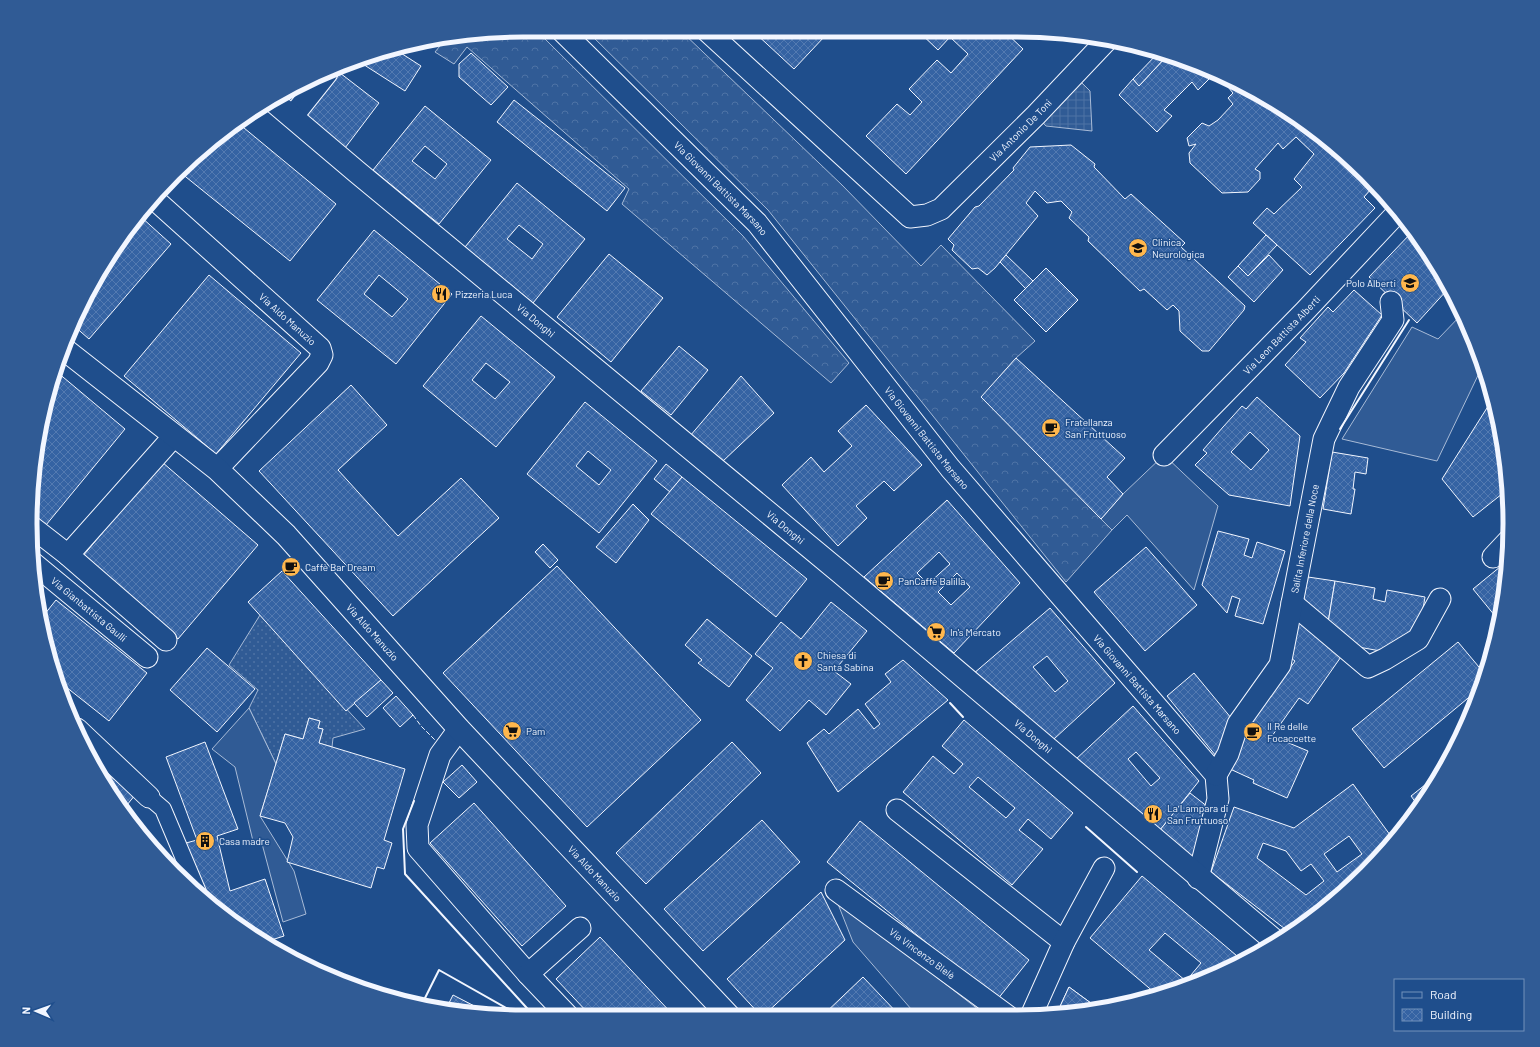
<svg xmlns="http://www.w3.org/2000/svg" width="1540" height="1047" font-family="Barlow,sans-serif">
<defs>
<pattern id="grass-dots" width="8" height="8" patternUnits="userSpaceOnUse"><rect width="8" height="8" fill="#305b95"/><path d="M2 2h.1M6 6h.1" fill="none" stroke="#4e73a5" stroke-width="1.8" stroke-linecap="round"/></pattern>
<pattern id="forest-crowns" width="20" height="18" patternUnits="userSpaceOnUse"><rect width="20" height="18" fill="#305b95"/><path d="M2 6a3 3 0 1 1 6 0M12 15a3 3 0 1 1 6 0" fill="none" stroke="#4e73a5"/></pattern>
<pattern id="plaza-grid" width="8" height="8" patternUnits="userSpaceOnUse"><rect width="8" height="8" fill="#305b95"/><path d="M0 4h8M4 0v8" fill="none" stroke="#4e73a5"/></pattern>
<pattern id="building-cross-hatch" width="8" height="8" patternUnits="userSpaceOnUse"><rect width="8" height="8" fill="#3563a3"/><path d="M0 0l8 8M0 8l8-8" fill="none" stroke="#537ab1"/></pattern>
</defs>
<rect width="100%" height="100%" fill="#1f4e8c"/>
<polygon fill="url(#grass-dots)" stroke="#a8bbd7" points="260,615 365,729 333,738 332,747 319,743 323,729 318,728 320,721 309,718 303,739 285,734 276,764 249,708 258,690 229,665"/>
<g fill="url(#forest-crowns)" stroke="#a8bbd7">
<polygon points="523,30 536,30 743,236 849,363 831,383 622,204 629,189 467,47 454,64 435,52 444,41"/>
<polygon points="586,30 680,30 842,185 921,266 941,245 1035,341 1016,358 982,397 1112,530 1066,582 768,210"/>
</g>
<g fill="#305b95" stroke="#a8bbd7">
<polygon points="1462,314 1473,335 1482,367 1437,461 1342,439 1412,327 1438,339"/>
<polygon points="1164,455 1218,506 1194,590 1127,515 1112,530 1101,519 1123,494"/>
<polygon points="249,708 276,764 260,816 294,871 306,914 283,922 261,840 253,841 235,767 212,749"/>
<polygon points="836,899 988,1017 918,1017 853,942"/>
</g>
<polygon fill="url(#plaza-grid)" stroke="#a8bbd7" points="1074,75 1090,91 1092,131 1046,126 1029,108"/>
<g fill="url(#building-cross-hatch)" stroke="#f2f6ff" fill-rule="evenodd">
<polygon points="757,30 819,30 825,36 794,69 754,32"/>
<polygon points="894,30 909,30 902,37"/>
<polygon points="917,30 1003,30 1023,49 906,174 866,136 897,104 910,115 922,102 909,89 937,60 951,73 968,54 950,37 938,50"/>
<polygon points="393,48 421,66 405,91 358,61"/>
<polygon points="1159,52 1175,56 1214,74 1198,90 1192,82 1164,110 1172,116 1157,132 1119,95 1133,79 1139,86 1164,59"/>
<polygon points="1159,52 1164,59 1139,86 1133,79"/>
<polygon points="471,53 508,87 491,105 459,77 459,64"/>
<polygon points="340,73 379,103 345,148 305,118"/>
<polygon points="1233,83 1263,96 1366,175 1371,181 1372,188 1364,197 1375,208 1310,275 1253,223 1267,208 1274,214 1302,187 1294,179 1314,154 1296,137 1283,149 1278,143 1255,169 1260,172 1260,179 1248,192 1222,193 1190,163 1189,153 1196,144 1189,146 1187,138 1202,123 1209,126 1218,120 1233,104 1228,98 1233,93 1228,87"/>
<polygon points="514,100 625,188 607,211 497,122"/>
<path d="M425,106L491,160L439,224L373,170ZM425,146L447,164L435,179L412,161Z"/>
<polygon points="238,123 336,204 290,261 181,173"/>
<polygon points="1071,145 1095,164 1094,167 1125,199 1131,194 1185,243 1181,247 1245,306 1244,310 1209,351 1202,351 1180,331 1179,311 1173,305 1167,310 1144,289 1140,291 1088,241 1089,237 1069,218 1072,212 1061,201 1047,203 1035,191 1026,203 1038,216 995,268 987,275 978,268 972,269 952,250 954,245 948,239 975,207 979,206 1014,170 1013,168 1030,147"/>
<path d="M517,183L585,239L533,303L465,247ZM519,225L543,244L532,259L507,239Z"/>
<polygon points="140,216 171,244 89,339 73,325 96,277"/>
<path d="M374,230L452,294L396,364L317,300ZM379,275L408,299L392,317L364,294Z"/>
<polygon points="1412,232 1427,250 1448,289 1417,323 1369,277"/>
<polygon points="1266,235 1277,245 1248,276 1238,266"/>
<polygon points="609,254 663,298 611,362 557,317"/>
<polygon points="1006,255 1033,281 1026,289 1000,262"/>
<polygon points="1269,255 1283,270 1254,302 1228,277 1238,266 1248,276"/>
<polygon points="1046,268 1078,300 1046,332 1014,300"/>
<polygon points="209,275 301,353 216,454 124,376"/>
<polygon points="1354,290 1382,315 1344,373 1320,398 1285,365 1306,342 1300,338 1328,307 1333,312"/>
<path d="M481,316L555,377L496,447L423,386ZM486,363L510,382L495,399L472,380Z"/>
<polygon points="679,346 708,370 671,415 641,391"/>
<polygon points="1016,358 1125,458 1107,477 1123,494 1101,519 981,397"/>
<polygon points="57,372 125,429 46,525 32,513 34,459"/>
<polygon points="741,376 774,413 722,462 690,436"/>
<polygon points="351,385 387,425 338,470 398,536 461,478 499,518 393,616 259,471"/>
<path d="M1257,397L1300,436L1290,506L1229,495L1195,465L1207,453L1203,450L1223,427L1242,406L1246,409ZM1250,432L1269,450L1251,470L1231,452Z"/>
<polygon points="1492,400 1501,427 1507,490 1473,517 1442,479"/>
<path d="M585,402L657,461L599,533L527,474ZM588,451L611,470L599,485L576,466Z"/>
<polygon points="866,405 922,465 894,491 884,481 856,506 867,518 838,546 782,485 811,457 824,472 852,446 838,431"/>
<polygon points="1332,452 1368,458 1366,474 1355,472 1353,489 1355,489 1351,514 1323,509"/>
<polygon points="162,462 258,545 178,639 82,557"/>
<polygon points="666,464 682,477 670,492 654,479"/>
<polygon points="682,477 807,579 776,617 651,514"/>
<path d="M947,500L1020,583L954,653L864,577ZM939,552L950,564L928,584L917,573ZM957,573L970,587L951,605L938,592Z"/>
<polygon points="633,504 649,520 616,563 596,547"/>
<polygon points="1218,531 1249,539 1244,555 1252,558 1257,542 1285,551 1263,624 1235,616 1240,599 1232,596 1227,613 1202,585"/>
<polygon points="543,544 558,560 550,568 535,552"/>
<polygon points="1146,547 1197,605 1145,651 1094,592"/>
<polygon points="1506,562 1500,620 1500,622 1473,589"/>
<polygon points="557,566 701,720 587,827 443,673"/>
<polygon points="282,571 381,680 346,711 248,602"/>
<polygon points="1308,577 1335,581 1328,623 1303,602"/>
<polygon points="1335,581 1375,588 1373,599 1385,602 1387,590 1425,597 1418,639 1386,652 1353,646 1328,623"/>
<polygon points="56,600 147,673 109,721 61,683 40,620"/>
<polygon points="831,602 867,631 834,671 851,684 826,715 809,700 780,731 746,700 773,668 755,654 781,622 801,639"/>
<path d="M1050,608L1115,683L1054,739L973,674ZM1047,656L1068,681L1055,692L1033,667Z"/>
<polygon points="1300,618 1343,654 1308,704 1299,698 1272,736 1308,751 1287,798 1253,783 1254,780 1230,769 1252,721 1295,661 1288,656"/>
<polygon points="707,619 752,656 729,687 698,663 702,660 685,645"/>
<polygon points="1458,642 1484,673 1479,689 1384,768 1352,729"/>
<polygon points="207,648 255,689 217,732 170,690"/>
<polygon points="903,660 948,700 838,792 807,743 824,729 829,734 858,709 874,729 880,724 865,704 891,682 885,674"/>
<polygon points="1194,673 1232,719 1222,751 1216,756 1167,696"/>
<polygon points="381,680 393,693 367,717 354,703"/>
<polygon points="396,696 413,715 400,727 383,708"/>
<path d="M1133,706L1199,781L1160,830L1075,760ZM1136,752L1160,778L1151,786L1128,759Z"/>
<polygon points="309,718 320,721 318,728 323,729 319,743 405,769 384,840 392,843 384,869 377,867 371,888 287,862 293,837 285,823 260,816 285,734 303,739"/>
<path d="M964,720L1073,813L1051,839L1028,819L1019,830L1043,849L1012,885L903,792L933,756L954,774L963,764L942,746ZM978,777L1015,808L1006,818L969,787Z"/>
<polygon points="205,742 238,829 217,836 230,891 265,879 284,936 265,942 249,934 204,896 186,843 197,840 166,757"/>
<polygon points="732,742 761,773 646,884 616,853"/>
<polygon points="94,764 135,795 123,810 113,798"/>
<polygon points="462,765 477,782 459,798 443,782"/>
<polygon points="1440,773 1427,798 1419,807 1411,796"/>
<path d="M1353,784L1393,839L1365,873L1317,915L1289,932L1211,872L1234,807L1294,828ZM1349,836L1362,854L1337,872L1324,854ZM1263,843L1286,851L1301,871L1311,864L1324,881L1306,895L1257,858Z"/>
<polygon points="1190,793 1208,807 1194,858 1160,830"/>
<polygon points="474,803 566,906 522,946 430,843"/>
<polygon points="762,820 800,862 703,951 664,909"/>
<polygon points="860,821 1029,960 997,1000 827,862"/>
<path d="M1142,876L1217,939L1243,961L1235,966L1155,993L1090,938ZM1165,933L1201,963L1186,981L1149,950Z"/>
<polygon points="821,892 845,940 762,1017 727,979"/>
<polygon points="600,937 675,1017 592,1017 589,1014 556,979"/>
<polygon points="863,977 901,1017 821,1017"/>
<polygon points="1069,987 1099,1009 1057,1013"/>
<polygon points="1069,987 1099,1009 1057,1013"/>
<polygon points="453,995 490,1014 446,1009"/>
</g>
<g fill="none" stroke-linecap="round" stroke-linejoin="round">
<g stroke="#f2f6ff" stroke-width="18">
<polyline id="pedestrian" points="149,797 163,809 198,892"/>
</g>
<g stroke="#f2f6ff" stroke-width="23">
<g id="minor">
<path id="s1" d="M561,30L757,223L950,468L1216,775L1218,799L1198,878"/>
<path id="s2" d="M706,30L910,217L927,215L941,209L1036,115L1108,39"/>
<polyline points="292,117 327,73"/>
<path id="s3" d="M153,198L320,348L322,355L318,363L217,469"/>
<path id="s4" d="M1164,455L1305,311L1397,213"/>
<polyline points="32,527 68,555"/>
<polyline points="1493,557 1508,541"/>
<path id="s5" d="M32,562L147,657"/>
<polyline points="1292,603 1368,667 1385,659 1418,639 1440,599"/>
<polyline points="166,640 68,555 174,436"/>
<polyline points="77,729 149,797"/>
<polyline points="459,729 440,755 417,825 418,848 528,974"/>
<path id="s6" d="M1216,775L1228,754L1238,724L1280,665L1324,439L1349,387L1393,320L1391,302"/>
<polyline points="897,810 1064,942"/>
<path id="s7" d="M836,890L1009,1017"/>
<polyline points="1031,1016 1064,942 1104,868"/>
<polyline points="569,1017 528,974 580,928"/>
</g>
</g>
<g stroke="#f2f6ff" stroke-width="24">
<g id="tertiary">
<path id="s8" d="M272,100L357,172L841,573L1275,941"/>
<path id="s9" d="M64,349L217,469L286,535L459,729L730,1017"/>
</g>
</g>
<use href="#pedestrian" stroke="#1f4e8c" stroke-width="16"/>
<use href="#minor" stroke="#1f4e8c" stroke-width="21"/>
<use href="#tertiary" stroke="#1f4e8c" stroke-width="22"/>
<polyline stroke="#f2f6ff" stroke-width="1" stroke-dasharray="5 2" stroke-linecap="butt" points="413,715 421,726 436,741"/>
<g stroke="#f2f6ff" stroke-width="2">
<polyline points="1340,429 1409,320"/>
<polyline points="31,550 36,554"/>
<polyline points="950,703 963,717"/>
<polyline points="414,801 403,829 405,874 535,1017"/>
<polyline points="1086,827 1137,872"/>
<polyline points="421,1006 439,970 522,1017"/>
</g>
</g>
<defs>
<g id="university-disc" transform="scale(1)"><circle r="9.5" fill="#ffb74d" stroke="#1f4e8c"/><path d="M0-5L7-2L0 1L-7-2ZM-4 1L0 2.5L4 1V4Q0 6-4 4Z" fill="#111"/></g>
<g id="restaurant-disc" transform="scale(1)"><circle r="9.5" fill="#ffb74d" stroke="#1f4e8c"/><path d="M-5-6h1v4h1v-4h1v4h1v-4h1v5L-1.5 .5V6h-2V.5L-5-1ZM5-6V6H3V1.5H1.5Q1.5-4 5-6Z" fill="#111"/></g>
<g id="cafe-disc" transform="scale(1)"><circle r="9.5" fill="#ffb74d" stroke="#1f4e8c"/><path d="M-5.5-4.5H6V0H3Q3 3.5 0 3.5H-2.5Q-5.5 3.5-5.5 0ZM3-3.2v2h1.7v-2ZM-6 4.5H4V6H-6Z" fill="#111"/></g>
<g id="supermarket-disc" transform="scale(1)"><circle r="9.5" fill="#ffb74d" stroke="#1f4e8c"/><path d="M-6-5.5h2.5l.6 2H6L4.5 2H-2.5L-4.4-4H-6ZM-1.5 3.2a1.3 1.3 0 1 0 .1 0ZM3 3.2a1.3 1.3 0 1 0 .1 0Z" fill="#111"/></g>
<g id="church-disc" transform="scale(1)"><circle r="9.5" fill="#ffb74d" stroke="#1f4e8c"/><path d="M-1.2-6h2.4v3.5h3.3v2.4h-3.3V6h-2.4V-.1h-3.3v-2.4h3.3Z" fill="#111"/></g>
<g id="building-disc" transform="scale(1)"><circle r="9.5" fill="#ffb74d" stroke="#1f4e8c"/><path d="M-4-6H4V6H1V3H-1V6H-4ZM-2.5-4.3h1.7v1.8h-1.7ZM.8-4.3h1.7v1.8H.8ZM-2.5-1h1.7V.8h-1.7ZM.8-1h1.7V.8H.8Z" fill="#111"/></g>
</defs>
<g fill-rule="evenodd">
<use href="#university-disc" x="1138" y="248"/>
<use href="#university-disc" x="1410" y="283"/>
<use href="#restaurant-disc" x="441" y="294"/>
<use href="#cafe-disc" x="1051" y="428"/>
<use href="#cafe-disc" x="291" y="567"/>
<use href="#cafe-disc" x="884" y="581"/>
<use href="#supermarket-disc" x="936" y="632"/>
<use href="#church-disc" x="803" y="661"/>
<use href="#supermarket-disc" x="512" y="731"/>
<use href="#cafe-disc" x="1253" y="732"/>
<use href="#restaurant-disc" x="1153" y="814"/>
<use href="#building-disc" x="205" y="841"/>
</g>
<g text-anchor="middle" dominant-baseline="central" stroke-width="3" stroke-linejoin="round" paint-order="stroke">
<g font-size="10" fill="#f2f6ff" stroke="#1f4e8c">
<text stroke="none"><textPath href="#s2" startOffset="421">Via Antonio De Toni</textPath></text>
<text stroke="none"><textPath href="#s1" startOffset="225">Via Giovanni Battista Marsano</textPath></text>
<text stroke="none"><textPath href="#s3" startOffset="181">Via Aldo Manuzio</textPath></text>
<text stroke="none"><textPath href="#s8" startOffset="344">Via Donghi</textPath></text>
<text stroke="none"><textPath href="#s4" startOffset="168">Via Leon Battista Alberti</textPath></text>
<text stroke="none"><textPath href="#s1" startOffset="549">Via Giovanni Battista Marsano</textPath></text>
<text stroke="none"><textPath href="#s8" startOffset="668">Via Donghi</textPath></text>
<text stroke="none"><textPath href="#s6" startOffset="257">Salita Inferiore della Noce</textPath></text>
<text stroke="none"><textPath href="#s5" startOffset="74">Via Gianbattista Gaulli</textPath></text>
<text stroke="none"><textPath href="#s9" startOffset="420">Via Aldo Manuzio</textPath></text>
<text stroke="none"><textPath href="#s1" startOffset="873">Via Giovanni Battista Marsano</textPath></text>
<text stroke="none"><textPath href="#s8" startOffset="992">Via Donghi</textPath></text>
<text stroke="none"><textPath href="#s9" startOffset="748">Via Aldo Manuzio</textPath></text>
<text stroke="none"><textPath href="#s7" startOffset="107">Via Vincenzo Blelè</textPath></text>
</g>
<g font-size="10" fill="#f2f6ff" stroke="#1f4e8c" text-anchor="start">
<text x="1152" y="242">Clinica<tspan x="1152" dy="12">Neurologica</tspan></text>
<text x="1396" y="283" text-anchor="end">Polo Alberti</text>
<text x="455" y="294">Pizzeria Luca</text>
<text x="1065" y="422">Fratellanza<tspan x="1065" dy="12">San Fruttuoso</tspan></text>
<text x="305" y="567">Caffè Bar Dream</text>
<text x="898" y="581">PanCaffè Balilla</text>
<text x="950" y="632">In's Mercato</text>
<text x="817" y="655">Chiesa di<tspan x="817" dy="12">Santa Sabina</tspan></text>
<text x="1267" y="726">Il Re delle<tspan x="1267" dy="12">Focaccette</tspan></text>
<text x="526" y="731">Pam</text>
<text x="1167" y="808">La Lampara di<tspan x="1167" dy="12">San Fruttuoso</tspan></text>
<text x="219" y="841">Casa madre</text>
</g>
</g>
<path d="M0 0H1540V1047H0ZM523 37H1017A486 486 0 0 1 1503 523V524A486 486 0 0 1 1017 1010H523A486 486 0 0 1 37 524V523A486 486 0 0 1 523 37Z" fill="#305b95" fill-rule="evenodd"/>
<path fill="none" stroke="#f2f6ff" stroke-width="5" d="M523 37H1017A486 486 0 0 1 1503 523V524A486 486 0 0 1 1017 1010H523A486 486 0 0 1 37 524V523A486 486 0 0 1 523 37Z"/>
<rect x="1394" y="979" width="130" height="52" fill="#1f4e8c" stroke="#7391ba"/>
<rect x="1402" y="992" width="20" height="6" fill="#1f4e8c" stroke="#7391ba"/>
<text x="1430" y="999" font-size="12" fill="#f2f6ff">Road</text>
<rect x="1402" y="1009" width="20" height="12" fill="url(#building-cross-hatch)" stroke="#7391ba"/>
<text x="1430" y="1019" font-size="12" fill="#f2f6ff">Building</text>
<g transform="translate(36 1011) rotate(272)" stroke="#1f4e8c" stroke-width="3" paint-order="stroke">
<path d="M0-3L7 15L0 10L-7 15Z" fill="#f2f6ff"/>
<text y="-6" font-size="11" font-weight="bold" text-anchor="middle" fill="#f2f6ff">N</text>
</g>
</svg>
